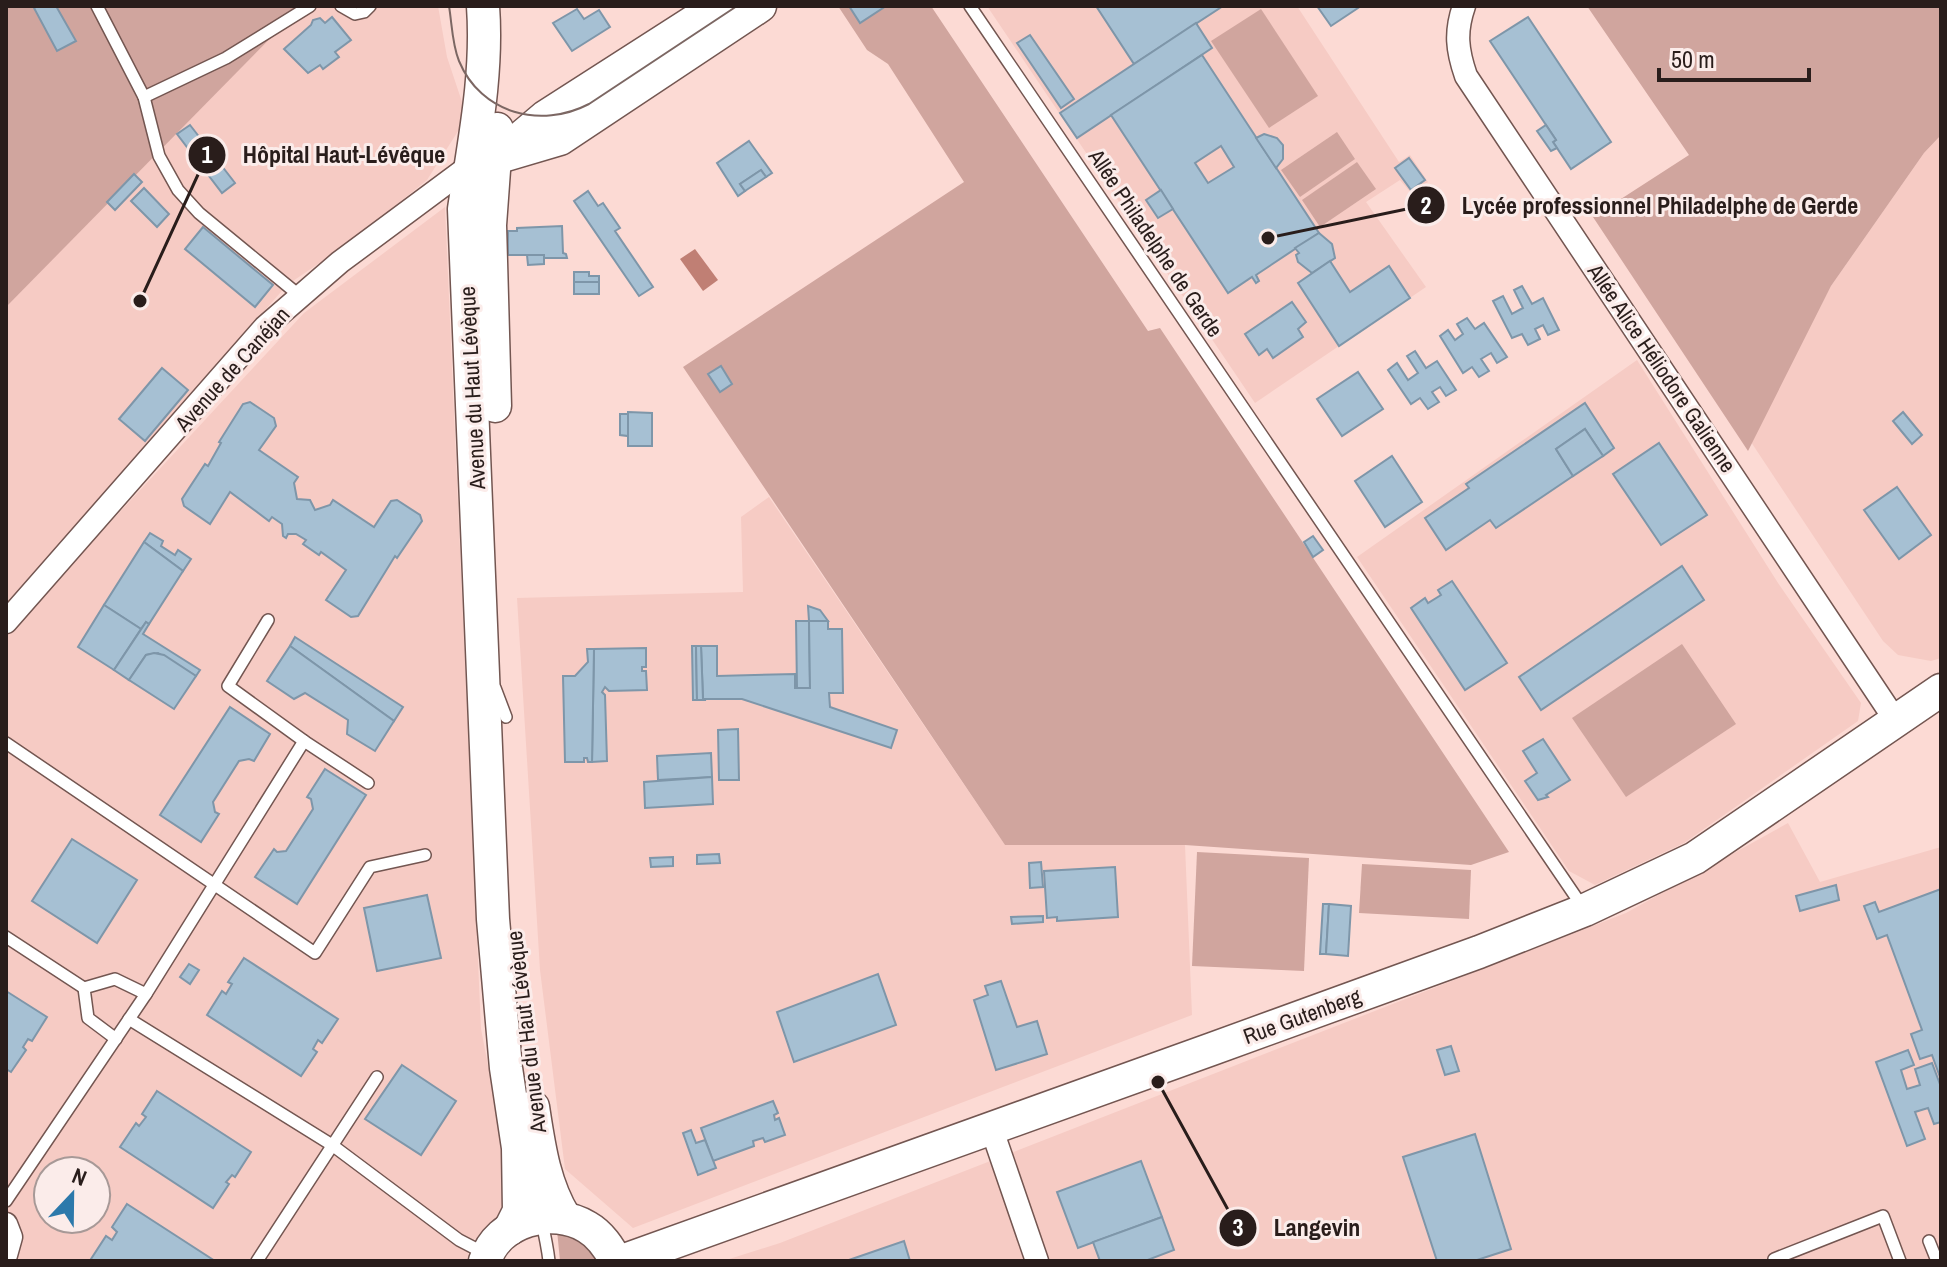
<svg xmlns="http://www.w3.org/2000/svg" width="1947" height="1267" font-family="'Archivo Narrow',sans-serif">
<rect width="100%" height="100%" fill="#fcdad4"/>
<g fill="#f6cbc4" fill-rule="evenodd">
<polygon points="6,6 438,6 447,57 467,117 427,180 349,243 287,285 6,606"/>
<polygon points="987,6 1297,6 1399,162 1410,155 1428,182 1411,193 1400,180 1366,202 1426,287 1255,403"/>
<polygon points="1941,135 1941,658 1931,661 1898,655 1883,641 1751,442 1754,431 1831,286 1924,153"/>
<path d="M445,207L481,1029L515,1205L468,1245L469,1261H6V635L304,313ZM48,1171H96V1219H48Z"/>
<polygon points="1637,360 1778,583 1861,703 1858,721 1684,843 1595,885 1569,871 1357,557"/>
<polygon points="769,497 1005,845 1185,845 1192,1015 633,1228 565,1169 540,970 517,598 743,592 741,517"/>
<polygon points="1788,823 1820,882 1941,847 1941,1261 723,1261 780,1243 1626,913"/>
</g>
<g fill="#d0a59e">
<polygon points="6,6 302,6 6,307"/>
<polygon points="838,6 931,6 1148,331 1160,328 1509,852 1471,865 1185,845 1005,845 683,367 964,182 888,64 867,50"/>
<polygon points="1587,6 1941,6 1941,135 1924,153 1831,286 1748,451 1593,217 1689,155"/>
<polygon points="1261,9 1318,96 1269,128 1211,41"/>
<polygon points="1337,132 1355,159 1300,197 1281,170"/>
<polygon points="1357,162 1376,189 1320,227 1302,200"/>
<polygon points="1682,644 1736,724 1626,797 1572,718"/>
<polygon points="1197,852 1309,858 1304,971 1192,966"/>
<polygon points="1362,864 1471,870 1469,919 1359,913"/>
<polygon points="557,1230 587,1242 602,1261 560,1261"/>
</g>
<polygon fill="#c07f74" points="695,249 718,280 703,291 680,259"/>
<g fill="#a6c0d3" stroke="#7e96a9" stroke-width="2" fill-rule="evenodd">
<polygon points="38,6 56,6 76,41 57,51 34,8"/>
<polygon points="849,6 886,6 860,23"/>
<polygon points="1096,6 1223,6 1134,64"/>
<polygon points="1317,6 1361,6 1331,26"/>
<polygon points="577,9 584,19 599,10 610,27 572,51 553,23"/>
<polygon points="332,17 351,40 335,52 339,57 323,69 320,65 308,73 284,49 311,25 313,20 320,18 325,23"/>
<polygon points="1528,17 1611,142 1571,169 1553,142 1556,140 1490,41"/>
<polygon points="1196,23 1212,48 1077,138 1060,113"/>
<polygon points="1030,35 1074,99 1061,108 1017,43"/>
<path d="M1202,55L1319,233L1256,275L1259,281L1256,283L1252,277L1228,293L1111,115ZM1221,146L1234,167L1208,183L1195,163Z"/>
<polygon points="190,125 235,183 222,193 177,134"/>
<polygon points="1546,125 1556,140 1553,142 1557,148 1551,151 1537,131"/>
<polygon points="1264,134 1277,138 1283,145 1283,159 1276,168 1256,138"/>
<polygon points="749,141 772,173 766,177 761,170 740,184 745,191 738,196 717,163"/>
<polygon points="1409,158 1425,180 1411,190 1395,168"/>
<polygon points="761,170 766,177 745,191 740,184"/>
<polygon points="134,174 142,182 115,210 107,202"/>
<polygon points="144,188 169,214 157,227 131,201"/>
<polygon points="1161,190 1173,209 1158,218 1146,200"/>
<polygon points="588,191 598,206 603,203 620,228 615,231 653,287 639,296 574,201"/>
<polygon points="562,226 563,253 566,254 567,258 544,258 544,255 508,255 508,231 517,231 517,228"/>
<polygon points="203,227 273,285 255,307 185,249"/>
<polygon points="1319,233 1332,244 1335,258 1312,273 1298,262 1296,255 1299,253 1295,248"/>
<polygon points="527,255 544,255 544,264 528,265"/>
<polygon points="1330,261 1350,292 1389,266 1410,298 1339,346 1298,283"/>
<polygon points="574,272 589,272 589,276 599,276 599,282 574,282"/>
<rect x="574" y="282" width="25" height="12"/>
<polygon points="1522,286 1532,304 1543,298 1559,330 1548,335 1543,325 1535,329 1540,339 1528,345 1522,334 1512,338 1493,301 1503,296 1512,314 1523,308 1514,290"/>
<polygon points="1292,302 1306,322 1298,329 1303,337 1273,358 1267,349 1259,355 1245,334"/>
<polygon points="1467,318 1475,329 1484,323 1507,357 1497,363 1491,353 1481,359 1489,371 1479,377 1472,367 1463,373 1440,336 1448,330 1455,340 1463,334 1457,324"/>
<polygon points="1415,351 1426,368 1437,361 1456,390 1446,396 1440,387 1432,392 1439,402 1428,409 1420,398 1411,404 1388,370 1397,363 1408,380 1418,373 1407,356"/>
<polygon points="721,366 732,384 720,392 708,374"/>
<polygon points="162,368 188,390 145,441 119,419"/>
<polygon points="1358,372 1383,409 1342,436 1317,399"/>
<polygon points="250,402 274,418 276,426 259,450 298,477 294,483 297,499 310,500 315,510 330,505 333,500 374,527 391,501 397,500 420,515 422,521 397,558 395,556 358,616 351,617 326,600 346,570 321,552 319,555 303,544 306,540 296,534 288,534 286,538 283,536 282,524 272,517 269,521 230,492 210,524 184,506 182,499 205,464 208,466 221,443 219,442 243,404"/>
<polygon points="1585,403 1614,448 1603,456 1585,429 1556,449 1573,476 1496,528 1490,520 1446,550 1425,518 1469,488 1466,484"/>
<polygon points="628,412 652,413 652,446 628,446"/>
<polygon points="1903,412 1922,435 1912,444 1893,421"/>
<polygon points="620,414 628,414 628,436 620,435"/>
<polygon points="1585,429 1603,456 1573,476 1556,449"/>
<polygon points="1659,443 1707,515 1661,545 1613,474"/>
<polygon points="1392,456 1422,502 1385,527 1355,481"/>
<polygon points="1897,487 1931,535 1899,559 1864,510"/>
<polygon points="150,533 163,541 161,546 175,555 178,550 191,559 183,571 144,542"/>
<polygon points="1313,536 1323,550 1313,557 1304,542"/>
<polygon points="144,542 183,571 149,624 146,622 141,629 104,605"/>
<polygon points="1682,566 1704,600 1541,710 1519,677"/>
<polygon points="1452,581 1507,663 1465,690 1411,608 1425,598 1428,603 1441,595 1438,590"/>
<polygon points="104,605 141,629 114,670 78,647"/>
<polygon points="808,606 820,610 828,621 809,621"/>
<polygon points="796,621 809,621 810,688 797,688"/>
<polygon points="809,621 828,621 828,629 842,629 843,693 829,693 830,707 897,730 891,748 742,699 703,699 701,646 717,646 717,676 795,674 795,688 810,688"/>
<polygon points="146,622 149,624 143,634 200,670 196,676 158,653 146,655 129,680 114,670"/>
<polygon points="295,637 403,707 394,721 290,646"/>
<polygon points="290,646 394,721 375,751 347,734 348,720 305,693 294,699 267,681"/>
<polygon points="692,646 696,646 697,700 693,700"/>
<polygon points="696,646 701,646 703,699 706,700 697,700"/>
<polygon points="646,648 646,667 642,667 642,671 646,671 647,690 609,691 605,687 602,692 605,695 607,761 592,762 594,649"/>
<polygon points="587,649 594,649 592,762 588,762 587,758 584,758 584,762 565,762 563,676 575,676 588,662"/>
<polygon points="154,653 164,655 196,676 174,709 129,680 146,655"/>
<polygon points="230,707 270,734 254,761 249,759 239,761 213,802 215,812 219,814 201,842 160,815"/>
<polygon points="738,729 739,780 719,780 718,730"/>
<polygon points="1543,739 1570,780 1546,795 1548,797 1538,800 1525,781 1537,773 1523,751"/>
<polygon points="711,753 712,777 658,780 657,756"/>
<polygon points="325,769 366,795 297,904 255,877 274,849 277,852 286,851 313,809 311,799 307,797"/>
<polygon points="712,777 713,804 645,808 644,782"/>
<polygon points="72,839 137,880 97,943 32,901"/>
<polygon points="719,854 720,863 697,864 697,855"/>
<polygon points="673,857 673,866 651,867 650,858"/>
<polygon points="1041,862 1043,887 1030,888 1029,863"/>
<polygon points="1115,867 1118,917 1057,921 1057,917 1047,918 1044,871"/>
<polygon points="1836,885 1839,900 1800,911 1796,896"/>
<polygon points="1941,889 1941,1080 1932,1055 1920,1059 1911,1034 1922,1030 1887,935 1877,939 1864,906 1875,902 1879,912"/>
<polygon points="427,895 441,958 377,971 364,908"/>
<polygon points="1323,904 1329,904 1326,954 1320,954"/>
<polygon points="1329,904 1351,906 1348,956 1326,954"/>
<polygon points="1043,916 1043,922 1012,924 1011,917"/>
<polygon points="244,958 338,1019 322,1043 318,1040 313,1049 317,1052 301,1076 207,1015 222,991 226,994 232,984 228,982"/>
<polygon points="189,964 199,970 190,984 180,977"/>
<polygon points="878,974 896,1025 794,1062 777,1012"/>
<polygon points="1001,981 1017,1027 1037,1021 1047,1054 996,1070 974,1000 988,995 985,986"/>
<polygon points="6,991 47,1017 32,1041 28,1039 23,1047 26,1050 11,1072 6,1069"/>
<polygon points="1451,1046 1459,1071 1445,1075 1437,1050"/>
<polygon points="1908,1050 1914,1065 1901,1070 1907,1089 1920,1085 1915,1069 1932,1063 1941,1087 1941,1122 1934,1124 1928,1108 1915,1112 1925,1139 1907,1146 1876,1062"/>
<polygon points="402,1065 456,1101 421,1155 365,1119"/>
<polygon points="157,1091 251,1152 235,1177 232,1175 226,1182 229,1184 213,1208 120,1147 136,1123 139,1126 146,1117 142,1114"/>
<polygon points="773,1101 778,1113 774,1115 775,1120 779,1118 785,1135 765,1142 763,1138 753,1141 754,1146 713,1161 701,1128"/>
<polygon points="691,1130 696,1143 705,1140 716,1168 698,1175 683,1133"/>
<polygon points="1475,1134 1511,1249 1474,1261 1437,1261 1403,1157"/>
<polygon points="1141,1161 1162,1217 1078,1248 1057,1192"/>
<polygon points="127,1204 215,1261 94,1261 91,1259 106,1236 112,1240 117,1232 112,1227"/>
<polygon points="1162,1217 1174,1250 1145,1261 1100,1261 1093,1242"/>
<polygon points="904,1241 910,1261 846,1261"/>
</g>
<g fill="none" stroke-linecap="round" stroke-linejoin="round">
<g stroke="#735651" stroke-width="14">
<g id="lane">
<polyline points="97,6 144,97 159,156 178,190 199,213 300,296"/>
<polyline points="341,6 355,14 364,12 370,6"/>
<polyline points="970,6 1582,906"/>
<polyline points="144,97 226,58 310,6"/>
<polyline points="268,620 228,686 304,741 368,783"/>
<polyline points="495,688 506,717"/>
<polyline points="6,743 315,953 370,867 425,855"/>
<polyline points="6,937 84,988"/>
<polyline points="129,1019 332,1145 459,1240 486,1254"/>
<polyline points="116,1039 88,1018 84,988 115,979 146,994"/>
<path d="M534,1183C538,1210 546,1234 549,1261"/>
<polyline points="6,1201 146,994 304,741"/>
<polyline points="1929,1241 1937,1261"/>
<polyline points="1774,1259 1883,1216 1900,1261"/>
<polyline points="257,1261 377,1077"/>
</g>
</g>
<g stroke="#735651" stroke-width="25">
<g id="street">
<path d="M1464,6C1455,32 1457,50 1466,76L1896,721"/>
<polyline points="6,622 265,327 340,262 472,164"/>
<polyline points="991,1127 1037,1261"/>
<polyline points="6,1224 11,1237 6,1255"/>
</g>
</g>
<g stroke="#735651" stroke-width="35">
<g id="secondary">
<path d="M483,6C488,75 474,141 464,209L493,919L506,1068L518,1148L519,1211L510,1229"/>
<polyline points="506,150 545,117 718,6"/>
<polyline points="475,164 560,139 760,6"/>
<polyline points="495,406 490,225 497,129"/>
<path d="M533,1107C539,1146 544,1184 565,1218"/>
<path d="M485,1261C498,1220 552,1206 587,1227C601,1235 609,1248 616,1261"/>
<polyline points="622,1261 1212,1049 1479,952 1585,910 1695,858 1941,690"/>
</g>
</g>
<use href="#lane" stroke="#fff" stroke-width="11"/>
<use href="#street" stroke="#fff" stroke-width="22"/>
<use href="#secondary" stroke="#fff" stroke-width="32"/>
<path stroke="#7c6763" stroke-width="2" d="M449,6C452,24 452,44 459,61C481,114 541,129 589,104L737,6"/>
</g>
<g text-anchor="middle" dominant-baseline="central" stroke-width="6" stroke-linejoin="round" paint-order="stroke">
<g font-size="22" fill="#291d1b" stroke="#fbecea">
<text transform="translate(1156 243) rotate(56)">Allée Philadelphe de Gerde</text>
<text transform="translate(1662 368) rotate(56)">Allée Alice Héliodore Galienne</text>
<text transform="translate(232 369) rotate(-48)">Avenue de Canéjan</text>
<text transform="translate(472 388) rotate(-93)">Avenue du Haut Lévèque</text>
<text transform="translate(1302 1016) rotate(-20)">Rue Gutenberg</text>
<text transform="translate(526 1032) rotate(-97)">Avenue du Haut Lévèque</text>
</g>
</g>
<path fill="none" stroke="#291d1b" stroke-width="3" d="M140 301L207 155M1268 238L1426 205M1158 1082L1238 1228"/>
<g fill="#291d1b" stroke="#fbecea" stroke-width="3">
<circle cx="140" cy="301" r="8"/>
<circle cx="1268" cy="238" r="8"/>
<circle cx="1158" cy="1082" r="8"/>
<circle cx="207" cy="155" r="20"/>
<circle cx="1426" cy="205" r="20"/>
<circle cx="1238" cy="1228" r="20"/>
</g>
<g font-size="24" text-anchor="middle" font-weight="bold" fill="#fff">
<text x="207" y="163">1</text>
<text x="1426" y="214">2</text>
<text x="1238" y="1236">3</text>
</g>
<g font-size="24" text-anchor="middle" font-weight="bold" fill="#291d1b" stroke="#fbecea" stroke-width="6" stroke-linejoin="round" paint-order="stroke">
<text x="344" y="163">Hôpital Haut-Lévêque</text>
<text x="1660" y="214">Lycée professionnel Philadelphe de Gerde</text>
<text x="1317" y="1236">Langevin</text>
</g>
<rect width="1947" height="1267" fill="none" stroke="#291d1b" stroke-width="16"/>
<g transform="translate(72 1195) rotate(22)"><circle r="38" fill="#fbecea" stroke="#a79997" stroke-width="2"/>
<path d="M0-6L14 30L0 20L-14 30Z" fill="#2c79ab"/>
<text y="-12" font-size="22" font-weight="bold" text-anchor="middle" fill="#291d1b">N</text>
</g>
<path d="M1659 68v12h150v-12" fill="none" stroke="#291d1b" stroke-width="4"/>
<text x="1671" y="68" font-size="24" fill="#291d1b" stroke="#fbecea" stroke-width="6" paint-order="stroke">50 m</text>
</svg>
